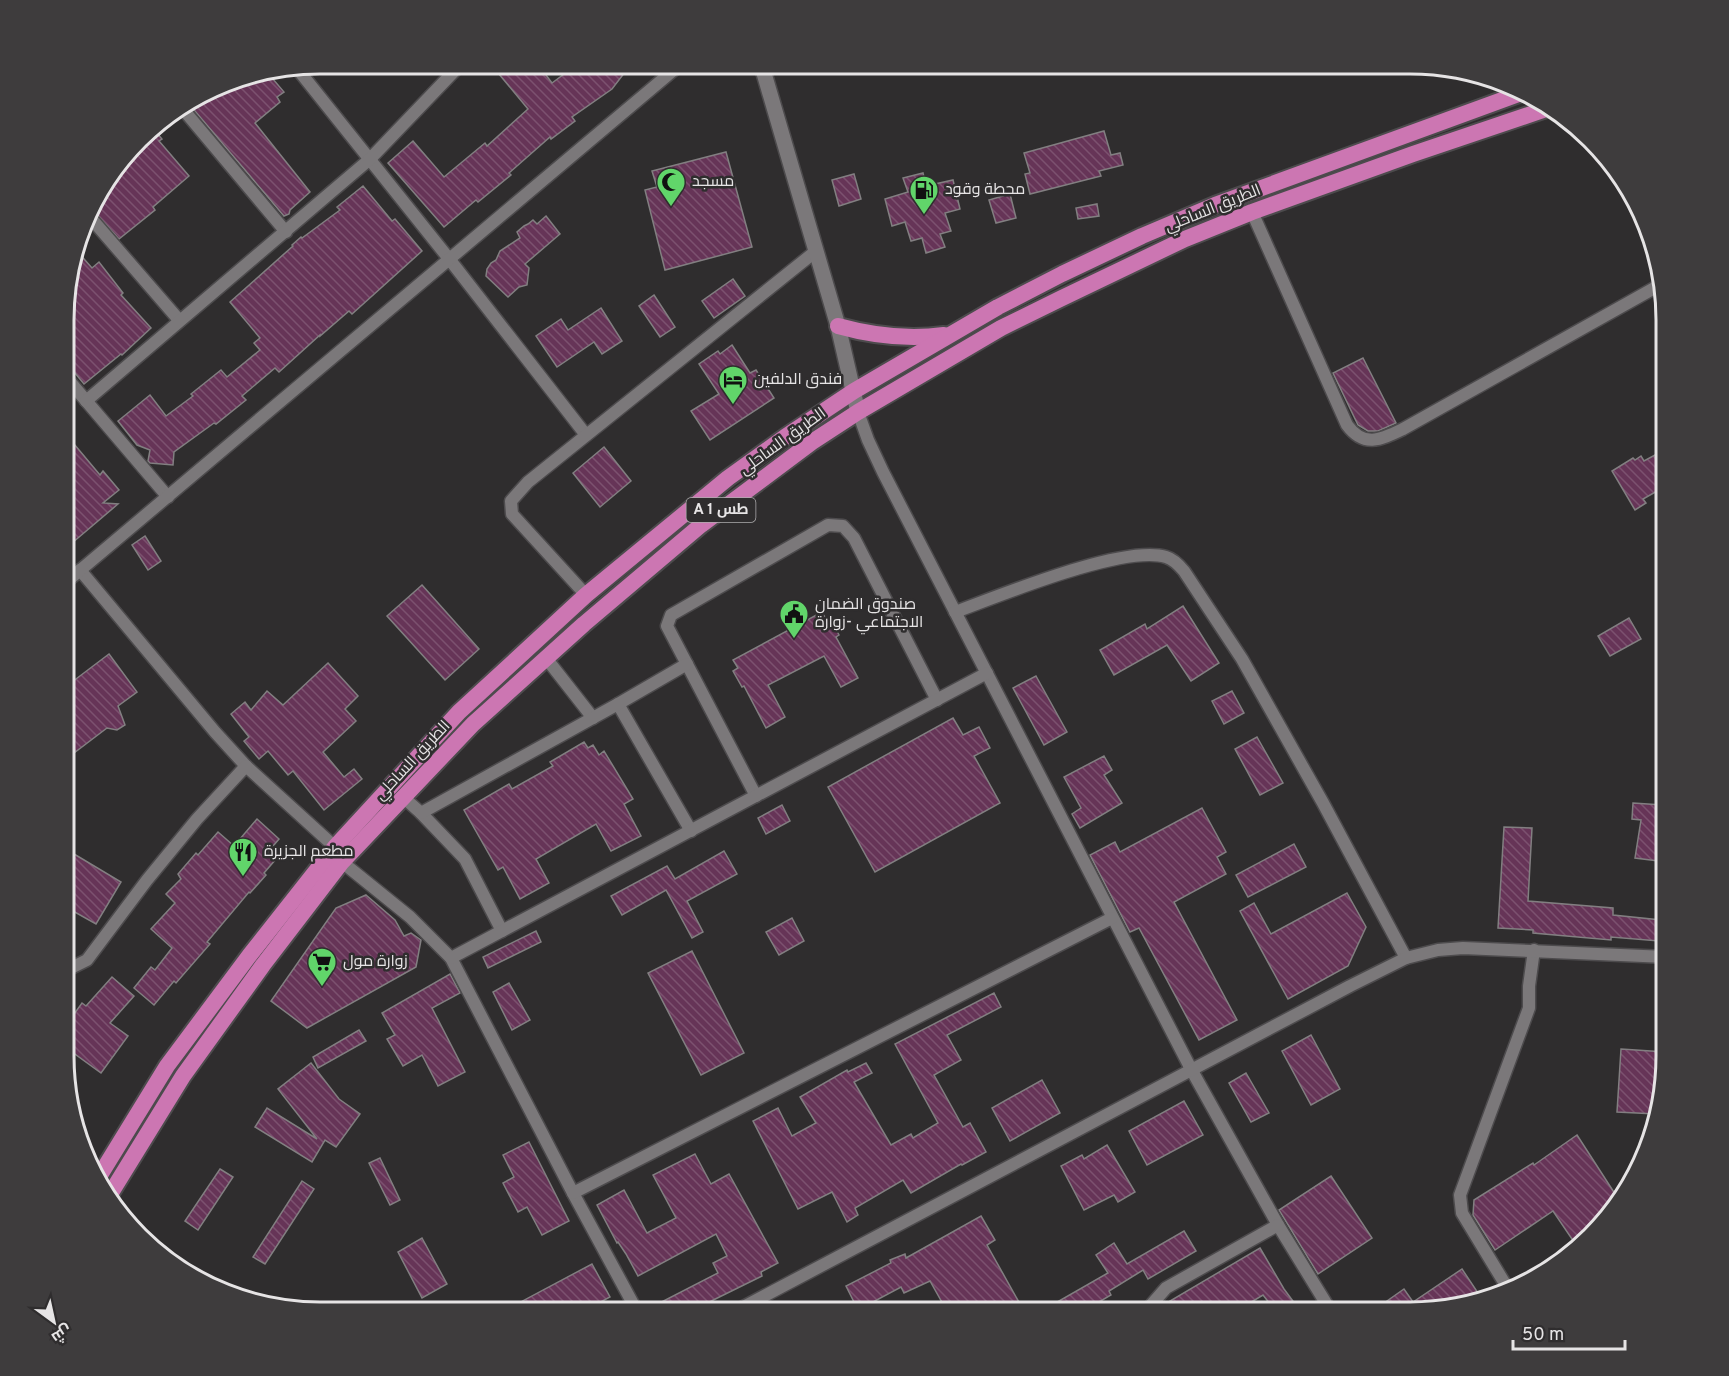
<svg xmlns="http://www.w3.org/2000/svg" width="1729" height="1376" font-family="Overpass,Cairo,sans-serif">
<defs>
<pattern id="building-back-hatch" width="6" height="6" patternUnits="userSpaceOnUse" patternTransform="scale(1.5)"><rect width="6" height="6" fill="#663457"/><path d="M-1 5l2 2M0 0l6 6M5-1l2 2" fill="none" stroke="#7c516f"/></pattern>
</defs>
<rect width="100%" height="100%" fill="#2f2d2e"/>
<g fill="url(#building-back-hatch)" stroke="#827f81" stroke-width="1.5">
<polygon points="513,63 537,63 552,83 579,63 632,63 612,89 572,117 575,121 551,139 550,137 509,173 511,175 478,202 476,200 444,227 388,163 413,141 444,177 485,143 487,146 528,109 499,74"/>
<polygon points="267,72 284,92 277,97 280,102 255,123 310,192 290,210 289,214 284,216 189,104 237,77"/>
<polygon points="151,126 162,139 159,141 189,176 153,207 155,210 119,239 91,208 97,191"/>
<polygon points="1104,131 1111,155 1120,153 1123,165 1099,171 1101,176 1030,194 1025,174 1030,173 1024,153"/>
<polygon points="726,152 752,247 665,270 645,190 657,187 652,171"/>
<polygon points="923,173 926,186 953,180 960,209 945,213 951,231 940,234 945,247 926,253 922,238 911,241 905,222 892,226 885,199 908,192 903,178"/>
<polygon points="854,174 861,199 839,206 832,180"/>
<polygon points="363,186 392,221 395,219 422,251 352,314 349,311 320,336 320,335 279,372 275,368 242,396 246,400 216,424 214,423 174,452 173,465 150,463 148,461 150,450 137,445 118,421 150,395 166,416 193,396 191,394 221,370 227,377 260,350 254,343 260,338 230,302 293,246 292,245 301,237 302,238 340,210 337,207"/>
<polygon points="1010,194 1016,218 996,223 989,200"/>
<polygon points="1097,204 1099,216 1078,219 1076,208"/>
<polygon points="546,216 560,234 525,264 529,268 527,285 519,287 508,297 486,276 487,269 491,263 496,260 500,251 520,238 517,232 524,226 528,224 533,220 537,224"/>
<polygon points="77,251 92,268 99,262 123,293 121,295 151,328 122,355 121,354 84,384 65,361 65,286"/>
<polygon points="733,279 745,296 714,318 702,301"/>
<polygon points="654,295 675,327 660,337 639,306"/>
<polygon points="601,308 622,341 602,354 594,342 557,367 536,336 561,319 568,330"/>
<polygon points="732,345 750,373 756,370 774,398 710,440 691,411 719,394 699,364 718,351 720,354"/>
<polygon points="1363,358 1396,423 1378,431 1368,431 1358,425 1333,373"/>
<polygon points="74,444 100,475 103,471 119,490 103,503 118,504 65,549 65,452"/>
<polygon points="604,447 631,481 600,507 573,473"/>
<polygon points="1666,449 1666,486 1643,499 1646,503 1635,510 1612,471 1633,458 1635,460 1641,456 1644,461"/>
<polygon points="145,536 161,561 148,570 132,545"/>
<polygon points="422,585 479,649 445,680 387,616"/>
<polygon points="1183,606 1219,663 1191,681 1167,645 1114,675 1100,650 1145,624 1147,629"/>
<polygon points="822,612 827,621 831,619 839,635 836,637 858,678 841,687 824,656 768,685 785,717 766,728 744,686 742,687 733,671 738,668 733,660"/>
<polygon points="1629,618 1641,639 1610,656 1598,636"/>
<polygon points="109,654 137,692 118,706 125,725 117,730 107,728 70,756 64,749 64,688"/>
<polygon points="328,663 358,696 345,709 356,721 323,752 344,777 354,769 362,779 324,810 293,771 288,775 268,751 259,759 244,741 249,737 231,714 245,702 251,710 267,691 283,705"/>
<polygon points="1036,676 1067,732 1044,745 1013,688"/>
<polygon points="1232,691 1244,713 1224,724 1212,701"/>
<polygon points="953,718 963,735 979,727 990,748 974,756 1000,803 875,872 828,787"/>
<polygon points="1257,737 1283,783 1260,795 1235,749"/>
<polygon points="584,742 588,748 593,745 599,755 604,751 633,799 624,804 641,836 611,851 596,824 536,859 549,883 520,899 503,867 498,870 464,810 509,784 512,789 553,766 550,762"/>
<polygon points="1104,756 1112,770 1104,775 1122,803 1080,828 1072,814 1081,808 1064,777"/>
<polygon points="1633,803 1662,805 1661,824 1666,825 1666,862 1635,858 1641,820 1632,819"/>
<polygon points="782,805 790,821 766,834 758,818"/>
<polygon points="1202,808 1226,852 1217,857 1226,874 1174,902 1237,1020 1199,1040 1139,928 1130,932 1090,855 1115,842 1120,852"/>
<polygon points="257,819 279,839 268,852 276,859 264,873 266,875 250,893 249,892 207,942 210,944 176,983 174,981 154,1005 134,988 151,967 155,970 172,948 151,929 175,903 166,894 181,879 178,874 196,853 198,855 218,832 234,846"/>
<polygon points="1504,827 1532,828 1528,901 1613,908 1613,915 1661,920 1659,941 1611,937 1611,940 1533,933 1533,930 1498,928"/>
<polygon points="1294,844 1306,867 1248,897 1236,875"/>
<polygon points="64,848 121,882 96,924 64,906"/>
<polygon points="724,851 737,874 687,901 703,932 692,938 666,890 622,915 611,896 667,866 675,879"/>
<polygon points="1347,893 1366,927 1348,966 1288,999 1240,911 1254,903 1271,934"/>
<polygon points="366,895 395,920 404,936 411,933 421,940 416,967 307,1028 271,1001 336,908"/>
<polygon points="792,918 804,941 779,955 766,932"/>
<polygon points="536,931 541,942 488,968 483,957"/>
<polygon points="692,951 744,1053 701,1075 648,973"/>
<polygon points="450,974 460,993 432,1008 465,1072 438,1086 422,1055 403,1066 387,1039 395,1035 382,1013"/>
<polygon points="112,977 134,996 110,1023 128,1036 101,1073 64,1046 64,1028 82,1003 86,1006"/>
<polygon points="509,983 530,1020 512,1030 493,992"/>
<polygon points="994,993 1001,1007 947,1035 961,1060 934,1075 963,1127 970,1123 986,1152 962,1165 961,1164 911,1193 903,1180 855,1208 858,1215 847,1222 832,1192 798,1209 753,1121 778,1108 792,1136 816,1123 800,1097 847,1070 848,1072 866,1063 872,1073 854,1082 891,1145 911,1134 913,1138 938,1123 895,1044"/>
<polygon points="359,1030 366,1041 318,1068 313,1057"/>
<polygon points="1311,1035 1340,1089 1311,1105 1282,1051"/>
<polygon points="1621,1049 1665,1052 1665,1074 1656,1114 1617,1112"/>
<polygon points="311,1063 339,1099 360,1114 336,1147 325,1140 312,1162 255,1127 267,1108 317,1139 278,1089"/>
<polygon points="1246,1073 1269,1113 1251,1122 1229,1083"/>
<polygon points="1042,1080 1060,1113 1010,1141 992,1108"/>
<polygon points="1184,1101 1203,1135 1147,1165 1129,1131"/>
<polygon points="1577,1135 1619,1200 1602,1226 1576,1245 1553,1211 1495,1250 1473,1215 1474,1200 1533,1163 1534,1165"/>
<polygon points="529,1142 569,1221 542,1235 527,1207 518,1212 503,1183 514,1177 503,1155"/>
<polygon points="1107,1145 1135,1192 1118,1202 1114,1195 1084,1210 1061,1166 1082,1155 1084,1159"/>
<polygon points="695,1154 711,1184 729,1174 778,1263 761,1272 762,1276 687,1313 646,1313 646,1310 718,1273 713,1263 727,1256 716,1234 638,1276 626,1254 618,1242 617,1243 597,1205 624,1190 647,1233 676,1218 653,1175"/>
<polygon points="380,1158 400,1200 390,1205 369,1163"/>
<polygon points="220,1169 233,1177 198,1230 185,1221"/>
<polygon points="1331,1176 1372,1238 1318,1274 1279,1210"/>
<polygon points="302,1181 314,1189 265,1264 253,1257"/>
<polygon points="981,1216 995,1240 987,1245 1025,1313 948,1313 930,1281 904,1293 901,1287 858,1310 846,1286 891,1263 890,1260 905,1254 906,1258"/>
<polygon points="1184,1231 1196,1251 1148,1279 1143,1270 1109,1291 1111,1295 1080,1313 1038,1313 1108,1273 1096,1255 1114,1243 1127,1264"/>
<polygon points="422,1238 447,1284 422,1298 398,1252"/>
<polygon points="1260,1248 1284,1289 1298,1308 1292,1313 1277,1313 1263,1295 1233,1313 1177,1313 1170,1301"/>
<polygon points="592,1264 610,1297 580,1313 500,1313"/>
<polygon points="1462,1269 1482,1299 1410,1313 1370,1313 1404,1289 1413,1302"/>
</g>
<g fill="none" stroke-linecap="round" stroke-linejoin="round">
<g stroke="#4d4b4d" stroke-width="15">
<g id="minor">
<polyline points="296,67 450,260 586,435"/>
<polyline points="182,108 286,232"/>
<path d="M1252,212L1347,425C1364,448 1380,440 1403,429L1658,286"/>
<polyline points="89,216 179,320"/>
<polyline points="65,376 168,497"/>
<polyline points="86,401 370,159 462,63"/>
<polyline points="858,412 868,440 883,472 1191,1069 1278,1225 1332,1313"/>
<polyline points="80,570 215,732 246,766 335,847"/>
<polyline points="65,583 682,63"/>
<polyline points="586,595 512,514 511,501 528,482 816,251"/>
<path d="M955,612C999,596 1124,544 1166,557C1173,559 1179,565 1184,571L1242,659L1323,803L1406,958"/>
<polyline points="546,658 593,718"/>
<polyline points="618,704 691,831"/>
<polyline points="756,796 667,626 671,615 828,525 843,526 854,538 937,700"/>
<polyline points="403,797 421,813 465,859 502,931"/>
<polyline points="421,813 618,704 687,664"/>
<polyline points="342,862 410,917 451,958 573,1193 638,1313"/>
<polyline points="451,958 987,673"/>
<polyline points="64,967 71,968 87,960 147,880 197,819 246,766"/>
<polyline points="573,1193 1112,918"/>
<polyline points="1510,1292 1462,1213 1460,1195 1529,1008 1529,986 1534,950"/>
<polyline points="732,1313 1350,986 1406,958 1438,950 1463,948 1666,957"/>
<polyline points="1147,1313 1152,1304 1166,1288 1278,1225"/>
</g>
</g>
<g stroke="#4d4b4d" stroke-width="18">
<polyline id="tertiary" points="761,63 838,326 858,412"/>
</g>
<g stroke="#4d4b4d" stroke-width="20">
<g id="trunk">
<path d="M838,326C874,336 907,340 944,335"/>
<polyline points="97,1180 167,1066 249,956 335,847 459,712 586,595 728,478 785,437 854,391 998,307 1062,274 1142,236 1215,205 1524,92"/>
<polyline points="109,1196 183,1076 263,965 342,862 473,724 584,624 701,525 812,442 858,412 1001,328 1062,298 1185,239 1252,212 1413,154 1549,108"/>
</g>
</g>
<use href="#minor" stroke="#7b787a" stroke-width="12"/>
<use href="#tertiary" stroke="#7b787a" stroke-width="15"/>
<use href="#trunk" stroke="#cc76b2" stroke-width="16"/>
</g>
<defs>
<g id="mosque-pin" transform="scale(1.5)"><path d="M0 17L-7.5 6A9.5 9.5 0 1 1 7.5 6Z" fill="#61d56a" stroke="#2f2d2e"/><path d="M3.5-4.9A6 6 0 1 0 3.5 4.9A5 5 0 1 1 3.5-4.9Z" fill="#111"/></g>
<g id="fuel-pin" transform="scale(1.5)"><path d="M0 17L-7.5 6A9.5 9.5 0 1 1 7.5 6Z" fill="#61d56a" stroke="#2f2d2e"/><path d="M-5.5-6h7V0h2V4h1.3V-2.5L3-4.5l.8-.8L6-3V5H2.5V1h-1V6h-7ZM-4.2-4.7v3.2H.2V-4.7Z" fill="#111"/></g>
<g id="hotel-pin" transform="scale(1.5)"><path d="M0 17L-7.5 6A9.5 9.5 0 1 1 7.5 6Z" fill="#61d56a" stroke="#2f2d2e"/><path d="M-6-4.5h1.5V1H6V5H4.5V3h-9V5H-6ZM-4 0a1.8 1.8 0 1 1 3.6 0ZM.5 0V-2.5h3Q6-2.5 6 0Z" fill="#111"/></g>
<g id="civic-pin" transform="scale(1.5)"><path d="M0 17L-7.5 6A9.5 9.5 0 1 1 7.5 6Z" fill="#61d56a" stroke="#2f2d2e"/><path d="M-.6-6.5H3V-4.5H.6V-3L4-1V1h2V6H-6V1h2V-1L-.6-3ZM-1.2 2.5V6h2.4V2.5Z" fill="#111"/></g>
<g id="restaurant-pin" transform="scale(1.5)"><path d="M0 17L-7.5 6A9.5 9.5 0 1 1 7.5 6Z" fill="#61d56a" stroke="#2f2d2e"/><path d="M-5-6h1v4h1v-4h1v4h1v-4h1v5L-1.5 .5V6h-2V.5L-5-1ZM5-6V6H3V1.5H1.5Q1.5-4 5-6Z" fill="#111"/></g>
<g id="supermarket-pin" transform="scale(1.5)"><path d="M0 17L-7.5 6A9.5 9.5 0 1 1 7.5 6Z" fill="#61d56a" stroke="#2f2d2e"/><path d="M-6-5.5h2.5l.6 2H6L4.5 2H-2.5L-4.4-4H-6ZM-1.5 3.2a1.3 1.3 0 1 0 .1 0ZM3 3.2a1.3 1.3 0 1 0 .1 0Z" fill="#111"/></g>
</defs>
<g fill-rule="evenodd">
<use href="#mosque-pin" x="671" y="182"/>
<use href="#fuel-pin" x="924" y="190"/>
<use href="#hotel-pin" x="733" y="380"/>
<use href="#civic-pin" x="794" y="614"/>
<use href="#restaurant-pin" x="243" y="852"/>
<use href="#supermarket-pin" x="322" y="962"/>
</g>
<g text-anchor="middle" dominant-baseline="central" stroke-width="5" stroke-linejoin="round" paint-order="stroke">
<rect fill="#2f2d2e" stroke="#afadae" stroke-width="1.5" x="686.5" y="498" width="69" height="24" rx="4.5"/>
<g font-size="15" font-weight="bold" fill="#e6e4e5">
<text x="721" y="510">A 1 طس</text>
</g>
<g font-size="16" fill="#e6e4e5" stroke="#2f2d2e" text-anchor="start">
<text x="692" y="182">مسجد</text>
<text x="945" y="190">محطة وقود</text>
<text x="754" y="380">فندق الدلفين</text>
<text x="815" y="605">صندوق الضمان<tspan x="815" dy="18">الاجتماعي -زوارة</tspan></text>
<text x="264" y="852">مطعم الجزيرة</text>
<text x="343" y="962">زوارة مول</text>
</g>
<g font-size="16" fill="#e6e4e5" stroke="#2f2d2e">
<text transform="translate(1213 209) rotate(-22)">الطريق الساحلي</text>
<text transform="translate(783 442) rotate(-36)">الطريق الساحلي</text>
<text transform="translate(413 761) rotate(-47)">الطريق الساحلي</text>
</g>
</g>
<path d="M0 0H1729V1376H0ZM320 74H1410A246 246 0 0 1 1656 320V1056A246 246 0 0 1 1410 1302H320A246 246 0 0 1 74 1056V320A246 246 0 0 1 320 74Z" fill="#3e3c3d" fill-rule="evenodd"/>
<path fill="none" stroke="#e6e4e5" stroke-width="3" d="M320 74H1410A246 246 0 0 1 1656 320V1056A246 246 0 0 1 1410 1302H320A246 246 0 0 1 74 1056V320A246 246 0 0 1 320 74Z"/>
<g transform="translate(54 1322) rotate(147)" stroke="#2f2d2e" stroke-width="4.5" paint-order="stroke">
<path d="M0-4.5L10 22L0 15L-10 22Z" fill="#e6e4e5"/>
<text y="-9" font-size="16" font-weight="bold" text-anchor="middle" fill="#e6e4e5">ش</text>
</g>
<path d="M1513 1340v9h112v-9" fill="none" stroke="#e6e4e5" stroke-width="3"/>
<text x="1522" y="1340" font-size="18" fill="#e6e4e5" stroke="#2f2d2e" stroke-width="4.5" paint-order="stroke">50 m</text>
</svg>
